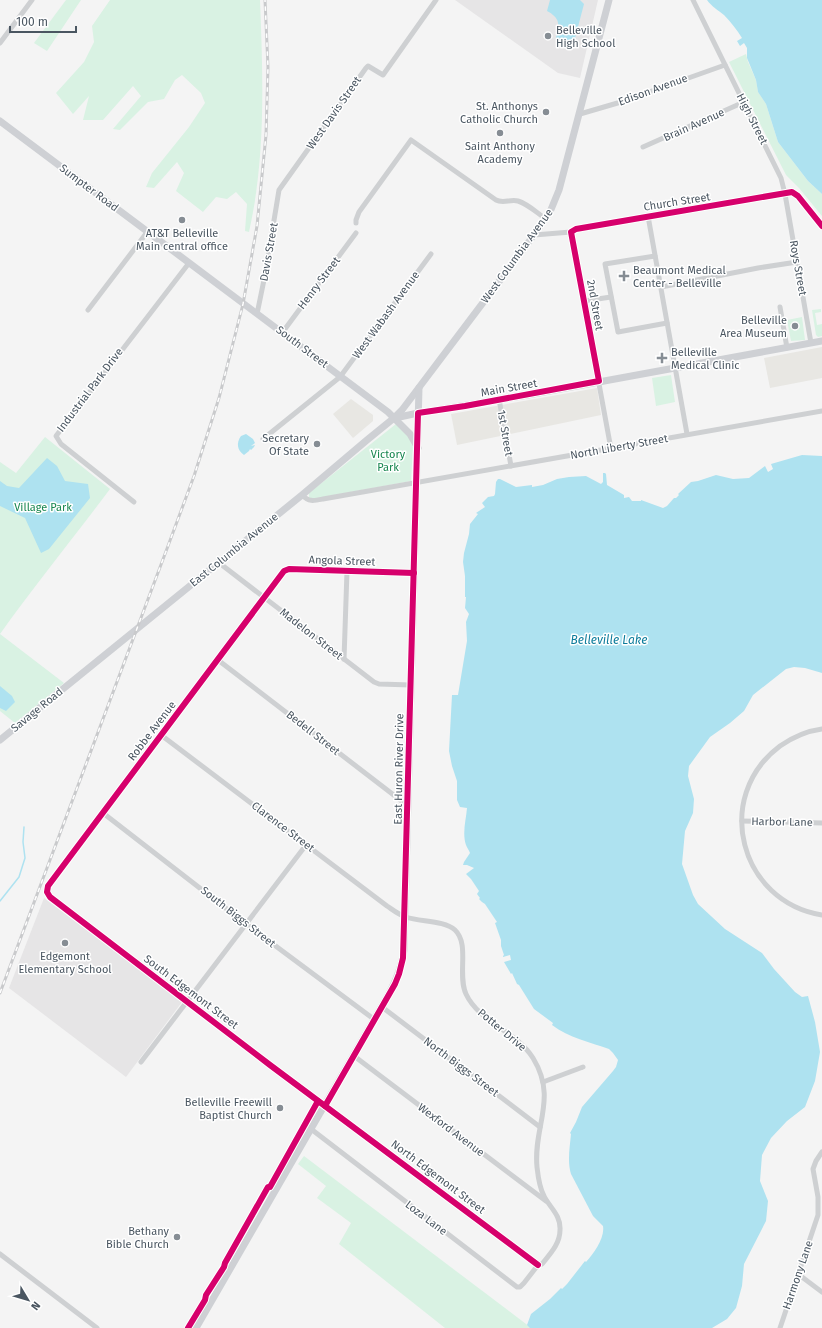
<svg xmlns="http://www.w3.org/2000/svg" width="822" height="1328" font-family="'Fira Sans',sans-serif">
<rect width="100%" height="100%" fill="#f4f4f4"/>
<g fill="#e8e7e3">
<polygon points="822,347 822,378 770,388 764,358"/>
<polygon points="597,388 601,415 457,445 451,414"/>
<polygon points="351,399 373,415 373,421 353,438 333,414"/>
</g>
<g fill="#e6e5e6">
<polygon points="455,0 598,0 580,78 558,73"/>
<polygon points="44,898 182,1002 126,1077 9,988"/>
</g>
<g fill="#d9f2e3">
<polygon points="66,0 81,0 47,51 34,43"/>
<path d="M110,0H260C263,77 266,157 249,232L245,231L247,204L236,192L227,199L216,197L203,212L176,191L184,173L177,162L154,188L146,187L152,173L189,127L205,103L201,93L182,75L175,80L164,99L148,102L120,130L113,129L141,96L133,86L103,120H83L89,96L73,114L56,93L84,62L94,42L92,26Z"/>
<polygon points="746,54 748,62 756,80 758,92 766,104 778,142 808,181 822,194 822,216 799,188 786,175 729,62"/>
<polygon points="821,309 821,312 815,313 817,325 822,324 822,336 818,337 816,335 812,310"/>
<polygon points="802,317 805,340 791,341 787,320"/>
<polygon points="671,375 675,402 656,406 652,378"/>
<polygon points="396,424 409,436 413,444 411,481 312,499 309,498 309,493"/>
<path d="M45,437L110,489C74,537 35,585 0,634L64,683L15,723L0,711V462L16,473Z"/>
<polygon points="304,1156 530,1327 530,1328 445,1328 339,1244 351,1223 317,1198 326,1186 298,1164"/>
</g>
<g fill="#aee2f0">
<path d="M550,0H580L584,4L574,42L556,38C560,24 560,18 547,11Z"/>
<path d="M707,0H822V194L808,181L778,142L766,104L758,92L756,80L747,58V48L744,43L740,46L737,41L742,38C737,30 731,22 724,15C718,10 712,7 707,0Z"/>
<path d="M246,434L253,439L255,443L251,446L255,445L254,447L251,450L250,449L249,451L244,455C237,450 236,443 241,436Z"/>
<path d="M802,455L822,456V673L805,668L794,667L786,669L753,695L744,711L730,723L710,737L689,766L688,776L694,799L693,813L685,831L682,864L693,895L698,904L725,929L762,953L774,969L795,992L802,997L808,996L815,1022L820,1052L815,1081L805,1107L787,1121L771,1138L762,1155L760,1181L768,1201L766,1221L744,1264L742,1286L736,1308L727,1319L712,1328H530L527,1325L531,1314L550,1299L561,1288L562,1289L567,1284L585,1261L586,1262C594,1253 605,1238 603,1226L593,1216L571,1174C567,1161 570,1146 571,1134L570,1133L576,1122L582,1107L613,1071L616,1067L618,1060L613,1053L609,1049C590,1042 569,1038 552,1025L553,1023L534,1009L519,985L517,984L512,973L511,974L504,962L511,960L510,955L503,957V956L504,955L501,946V940L495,923L497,922L485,904L482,902L479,899L480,898L477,894L479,891L471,879L466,874L474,868L467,865H463L464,862L470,853C469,850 467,848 466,845C462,833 466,820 467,808L460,807L457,800V781L452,766L449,751L452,695H458L467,641L466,622L469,614L465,608L466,597H465V576L463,562L464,553L469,534L470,524L478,514L476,513L485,507L482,503L488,497L494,496L495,494L496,482L498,479H500L516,487L532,485V487L543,485L557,479L569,477L586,476L601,484L603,482V473H605L606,474L607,485L624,495V498L629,497L632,501H641V500L663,508L667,506L674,498H676L679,495L678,494L691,482L698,481L716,475L733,479L749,478L765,466L768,472L773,469L771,464Z"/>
<polygon points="47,458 57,466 65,481 88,484 90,498 49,549 41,553 25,518 0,506 0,481 7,486 19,488"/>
<polygon points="0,686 12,696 15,702 6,711 0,708"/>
</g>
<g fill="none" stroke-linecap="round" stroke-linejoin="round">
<polyline stroke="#aee2f0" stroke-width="1.5" points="0,901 19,877 25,858 23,842 24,827"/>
<g stroke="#ced0d2" stroke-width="5">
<polyline points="693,0 781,178 785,194 811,343"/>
<polyline points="0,43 32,0"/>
<polyline points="580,114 621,102 725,65"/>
<polyline points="643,147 744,102"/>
<polyline points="648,216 687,434"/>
<path d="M356,223V220L359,212L411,140L496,200C503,204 510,199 518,201C528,204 537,213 546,219"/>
<polyline points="571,232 611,449"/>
<polyline points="534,235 571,232 576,229 792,192 798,196 822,226"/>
<polyline points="655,256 605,264 618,332 667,323"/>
<polyline points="661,287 758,268 797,262"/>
<polyline points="584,301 611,297"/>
<polyline points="780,307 787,348"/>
<polyline points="88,310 148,231"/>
<polyline points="257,314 265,275 279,190 366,68 368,66 383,75 436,0"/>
<polyline points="282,333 356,233"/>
<polyline points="499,399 511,466"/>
<polyline points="263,439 340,377 431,254"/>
<path d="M302,495C309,502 313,501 323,499L822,411"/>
<polyline points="134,502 61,444 56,436 189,263"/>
<polyline points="218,562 374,682 379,684 411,685"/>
<polyline points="414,573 289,569 284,571 48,886 47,892 50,897 270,1065 538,1265"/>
<polyline points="344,659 347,571"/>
<polyline points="218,660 408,806"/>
<path d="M822,729C807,731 793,737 780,746C712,797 740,902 822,915"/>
<path d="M161,735L387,906C393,910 399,915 406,917C420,922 444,920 455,930C470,944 457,975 466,994C479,1022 516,1031 533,1058C558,1099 533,1126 537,1167C538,1176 539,1187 544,1196C550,1208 561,1215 560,1230C560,1244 550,1254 542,1264L538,1265L524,1283L520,1287H517L311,1129"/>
<polyline points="103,813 250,927 375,1020"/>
<polyline points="742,821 822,823"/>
<polyline points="382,1007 540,1127"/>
<polyline points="354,1056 546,1201"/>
<polyline points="141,1062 306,845"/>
<polyline points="543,1082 583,1067"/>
<polyline points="0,1254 97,1328"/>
<polyline points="798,1274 822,1292"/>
<polyline points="780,1328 818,1215 818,1197 813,1169 816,1161 822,1152"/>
</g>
<g stroke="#ced0d4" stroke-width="7">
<polyline points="0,121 388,412 410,434 418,448"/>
<polyline points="395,418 418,413 528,395 822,341"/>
<polyline points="0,740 302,495 367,440 394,418 402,410 534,235 550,212 559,190 609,0"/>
<path d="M196,1328L383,1004C393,987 401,971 404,950L419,388"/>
</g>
<g stroke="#c9cacc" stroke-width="3">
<polyline id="rail" points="0,993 165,554 194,476 219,398 243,304 257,226 266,135 268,67 265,0"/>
</g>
<use href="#rail" stroke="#fff" stroke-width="1.5" stroke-dasharray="4.5" stroke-linecap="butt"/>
<g stroke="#fff" stroke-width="8">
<g id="cycleway">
<polyline points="414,573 289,569 284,571 48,886 47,892 50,897 270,1065 538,1265"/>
<polyline points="325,1106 395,984 399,974 403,958 418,413 465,406 599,381 571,232 576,229 792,192 798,196 822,226"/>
<polyline points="188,1328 205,1300 206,1295 224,1267 225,1263 268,1187 270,1187 318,1101"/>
</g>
</g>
<use href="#cycleway" stroke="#d6006c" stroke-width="6"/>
</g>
<g fill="#868d94" stroke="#fff" stroke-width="1.5">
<circle cx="548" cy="36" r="4"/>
<circle cx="546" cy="112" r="4"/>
<circle cx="500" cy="133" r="4"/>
<circle cx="182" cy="220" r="4"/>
<path d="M622 270h4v4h4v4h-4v4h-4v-4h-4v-4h4z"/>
<circle cx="795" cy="326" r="4"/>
<path d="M660 352h4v4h4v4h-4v4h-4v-4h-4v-4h4z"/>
<circle cx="317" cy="444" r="4"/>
<circle cx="65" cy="943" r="4"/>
<circle cx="280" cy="1108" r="4"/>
<circle cx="177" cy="1237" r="4"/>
</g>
<g text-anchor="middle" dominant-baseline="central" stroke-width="3" stroke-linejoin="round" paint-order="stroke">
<g font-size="11" fill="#4a5661" stroke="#fff" text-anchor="end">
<text x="556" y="30" text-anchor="start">Belleville<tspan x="556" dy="13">High School</tspan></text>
<text x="538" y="106">St. Anthonys<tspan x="538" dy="13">Catholic Church</tspan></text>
<text x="500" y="146" text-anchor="middle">Saint Anthony<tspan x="500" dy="13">Academy</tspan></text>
<text x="182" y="233" text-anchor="middle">AT&amp;T Belleville<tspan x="182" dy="13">Main central office</tspan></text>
<text x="633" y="270" text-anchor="start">Beaumont Medical<tspan x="633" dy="13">Center - Belleville</tspan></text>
<text x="787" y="320">Belleville<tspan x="787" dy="13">Area Museum</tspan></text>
<text x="671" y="352" text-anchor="start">Belleville<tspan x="671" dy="13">Medical Clinic</tspan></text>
<text x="309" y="438">Secretary<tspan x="309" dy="13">Of State</tspan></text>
<text x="65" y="956" text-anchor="middle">Edgemont<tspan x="65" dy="13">Elementary School</tspan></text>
<text x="272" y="1102">Belleville Freewill<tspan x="272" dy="13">Baptist Church</tspan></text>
<text x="169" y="1231">Bethany<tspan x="169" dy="13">Bible Church</tspan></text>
</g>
<g font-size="11" fill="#4a5661" stroke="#fff">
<text transform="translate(653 90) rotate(-20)">Edison Avenue</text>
<text transform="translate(334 113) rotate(-55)">West Davis Street</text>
<text transform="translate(752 119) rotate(63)">High Street</text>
<text transform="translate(694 125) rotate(-24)">Brain Avenue</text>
<text transform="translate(89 188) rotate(37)">Sumpter Road</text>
<text transform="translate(677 202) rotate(-9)">Church Street</text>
<text transform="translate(269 252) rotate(-80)">Davis Street</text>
<text transform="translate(517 256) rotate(-54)">West Columbia Avenue</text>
<text transform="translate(798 268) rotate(80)">Roys Street</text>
<text transform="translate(319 283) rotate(-53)">Henry Street</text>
<text transform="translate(595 305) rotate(80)">2nd Street</text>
<text transform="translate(386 315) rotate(-54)">West Wabash Avenue</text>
<text transform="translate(302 347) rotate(37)">South Street</text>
<text transform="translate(509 388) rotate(-10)">Main Street</text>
<text transform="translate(90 390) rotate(-53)">Industrial Park Drive</text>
<text transform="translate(505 433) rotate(80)">1st Street</text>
<text transform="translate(619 447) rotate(-10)">North Liberty Street</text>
<text transform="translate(234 550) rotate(-39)">East Columbia Avenue</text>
<text transform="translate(342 561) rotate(2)">Angola Street</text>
<text transform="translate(311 634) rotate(38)">Madelon Street</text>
<text transform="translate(37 710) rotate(-39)">Savage Road</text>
<text transform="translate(152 731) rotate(-53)">Robbe Avenue</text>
<text transform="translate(313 733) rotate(38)">Bedell Street</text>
<text transform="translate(399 769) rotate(-89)">East Huron River Drive</text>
<text transform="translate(782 822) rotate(1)">Harbor Lane</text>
<text transform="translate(283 827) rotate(37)">Clarence Street</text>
<text transform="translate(238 917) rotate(38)">South Biggs Street</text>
<text transform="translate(191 992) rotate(37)">South Edgemont Street</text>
<text transform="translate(502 1030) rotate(40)">Potter Drive</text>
<text transform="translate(461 1067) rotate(37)">North Biggs Street</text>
<text transform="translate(451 1130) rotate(37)">Wexford Avenue</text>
<text transform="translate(438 1177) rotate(37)">North Edgemont Street</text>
<text transform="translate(426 1218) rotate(37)">Loza Lane</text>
<text transform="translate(798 1275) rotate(-71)">Harmony Lane</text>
</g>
<g font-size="11" fill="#17864f" stroke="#fff">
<text x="388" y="454">Victory<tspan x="388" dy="13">Park</tspan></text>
<text x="43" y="507">Village Park</text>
</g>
<g font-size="12" font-style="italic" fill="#0c7c9b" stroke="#fff">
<text x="609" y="640">Belleville Lake</text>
</g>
</g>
<g transform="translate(28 1300) rotate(128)" stroke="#ffffff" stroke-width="3" paint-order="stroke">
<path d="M0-3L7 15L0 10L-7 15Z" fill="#4a5661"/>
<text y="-6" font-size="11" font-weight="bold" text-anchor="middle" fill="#4a5661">N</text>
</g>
<path d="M10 26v6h66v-6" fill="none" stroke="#4a5661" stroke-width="2"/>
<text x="16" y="26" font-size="12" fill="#4a5661" stroke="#ffffff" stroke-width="3" paint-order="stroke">100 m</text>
</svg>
